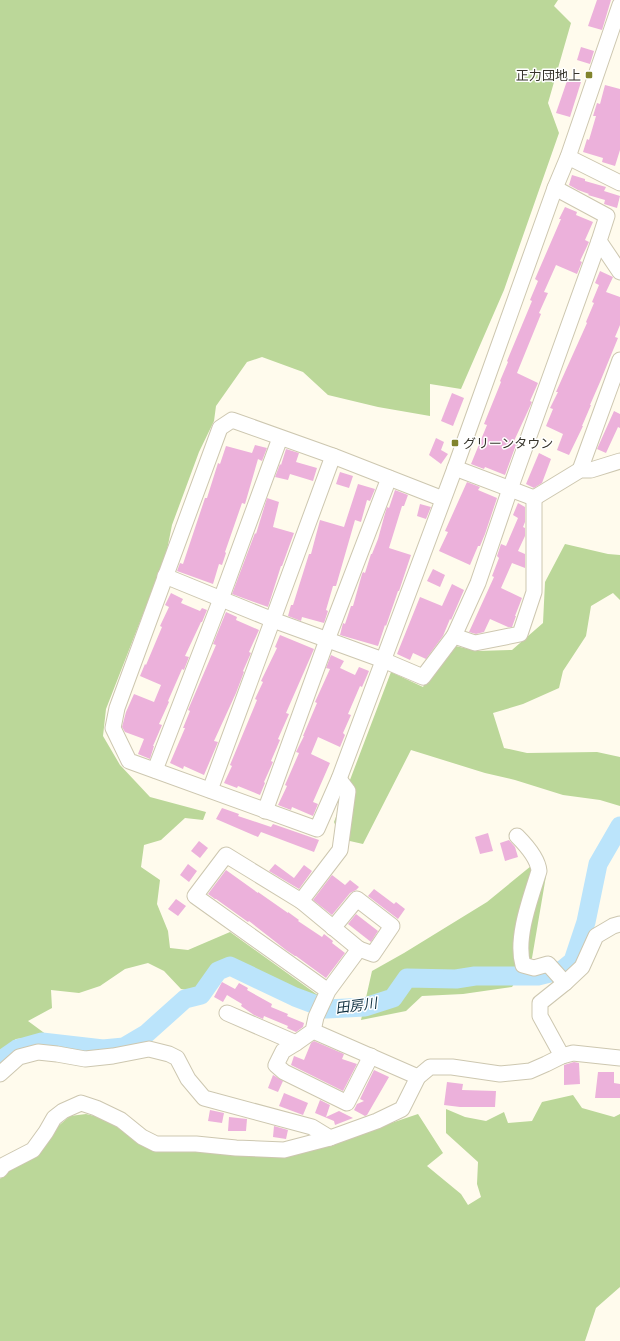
<svg xmlns="http://www.w3.org/2000/svg" width="620" height="1341" font-family="'Exo 2','Noto Sans JP',sans-serif">
<rect width="100%" height="100%" fill="#fffbed"/>
<g fill="#bbd799">
<polygon points="0,0 558,0 554,6 571,23 548,103 559,133 504,290 461,389 430,384 430,416 378,407 328,395 303,372 262,357 247,362 216,406 214,421 199,452 172,525 166,555 106,709 103,736 120,765 150,797 206,812 203,820 185,818 161,840 144,845 141,867 160,880 157,904 168,931 170,948 188,950 230,932 319,996 304,1007 231,965 217,964 193,991 181,989 164,971 148,963 125,969 100,986 79,993 51,990 52,1008 28,1021 47,1035 16,1039 0,1051"/>
<polygon points="565,544 608,554 620,555 620,600 613,593 591,606 586,636 563,671 559,688 523,704 493,713 504,748 527,753 597,752 620,757 620,806 600,800 563,795 515,780 485,773 411,750 363,844 341,839 334,822 391,672 423,687 447,644 477,651 512,650 543,623 545,582"/>
<polygon points="531,866 546,876 532,958 512,987 463,994 422,996 406,1011 361,1020 372,971 404,953 487,902"/>
<polygon points="573,1095 582,1108 614,1117 620,1114 620,1287 596,1308 585,1341 0,1341 0,1179 7,1170 70,1116 86,1114 103,1118 145,1145 158,1152 186,1147 320,1147 418,1114 443,1153 427,1166 461,1194 468,1205 481,1197 477,1184 478,1162 446,1133 446,1109 465,1117 486,1121 504,1112 508,1123 532,1121 542,1102"/>
</g>
<g fill="none" stroke-linecap="round" stroke-linejoin="round">
<polyline stroke="#bbe4fb" stroke-width="19" points="0,1061 17,1049 42,1042 103,1049 124,1047 146,1034 185,999 201,995 218,971 230,966 295,997 327,1009 365,1007 393,998 407,978 456,979 475,976 538,976 562,970 573,961 586,922 598,864 620,826"/>
</g>
<g fill="#ecb1db">
<polygon points="597,0 611,0 602,30 588,26"/>
<polygon points="581,47 594,51 590,64 577,60"/>
<polygon points="568,78 581,82 570,117 556,113"/>
<polygon points="605,85 620,89 620,150 615,166 602,162 603,158 583,152 587,139 589,140 596,116 593,116 597,103 600,104"/>
<polygon points="572,175 585,179 585,181 606,187 604,191 620,196 617,208 604,204 605,200 588,195 589,194 578,190 569,185"/>
<polygon points="565,207 577,212 576,215 593,222 585,240 589,242 580,261 582,262 577,274 556,265 544,292 548,293 539,313 541,314 517,373 538,383 530,401 532,402 514,441 517,442 505,475 485,467 484,469 471,464 487,425 484,424 501,382 500,381 508,362 507,361 532,301 530,300 538,281 535,279 561,219 559,219"/>
<polygon points="600,271 613,277 606,292 620,297 620,325 615,337 618,338 600,382 590,405 591,405 582,426 583,426 569,455 557,450 563,434 546,426 553,409 550,408 558,392 556,392 587,323 586,322 594,303 592,302 599,285 595,283"/>
<polygon points="452,393 464,398 453,426 441,421"/>
<polygon points="614,411 620,414 620,428 618,427 606,453 597,449"/>
<polygon points="436,438 444,442 441,450 448,454 441,464 429,455"/>
<polygon points="255,445 267,448 262,461 258,459 245,504 242,503 225,552 226,553 222,565 219,564 213,584 177,571 180,563 183,564 205,498 207,498 218,463 220,464 226,446 252,453"/>
<polygon points="286,449 299,453 296,462 317,468 313,481 290,474 288,480 275,477 280,464 281,465"/>
<polygon points="539,453 551,459 542,483 534,488 526,484"/>
<polygon points="340,472 353,476 349,488 336,484"/>
<polygon points="467,482 480,487 478,490 497,498 485,534 480,546 478,546 470,565 439,551 448,532 445,531"/>
<polygon points="358,484 375,489 370,501 367,500 361,522 355,520 336,586 333,586 326,610 328,611 324,623 302,617 301,621 288,616 291,605 293,605 309,554 311,554 320,520 344,527"/>
<polygon points="395,490 408,495 404,506 402,506 389,548 411,555 399,591 398,591 386,626 385,625 378,646 340,635 343,623 345,624 351,606 353,606 362,574 363,572 365,573 371,554 372,554 378,539 384,517 387,507 389,508"/>
<polygon points="267,498 279,502 273,527 294,533 282,566 281,566 268,607 232,594 255,533 256,534"/>
<polygon points="518,503 525,507 525,522 523,527 525,528 525,536 518,551 525,554 525,568 512,563 501,588 522,598 515,616 516,616 512,627 508,627 490,619 484,632 476,634 469,632 494,577 492,576 499,558 497,556 501,544 506,546 518,518 513,515"/>
<polygon points="420,504 431,507 426,519 417,516"/>
<polygon points="433,569 445,575 440,587 427,581"/>
<polygon points="452,584 464,590 451,620 450,619 443,636 426,659 413,653 410,660 397,654 420,597 442,606"/>
<polygon points="171,593 183,599 181,603 200,611 202,608 207,610 202,622 201,622 185,656 189,657 184,670 182,669 168,701 169,702 159,724 162,725 153,746 154,746 150,759 138,754 144,739 125,732 122,727 126,712 134,694 154,702 161,685 140,676 145,664 146,665 162,627 160,626 169,607 165,605"/>
<polygon points="226,612 237,617 236,620 259,630 249,652 251,653 243,671 244,672 236,693 214,741 218,742 204,775 184,766 183,769 170,763 185,728 183,728 190,711 188,710 216,645 213,644"/>
<polygon points="280,635 314,649 286,713 289,714 278,739 280,740 271,761 273,762 264,782 265,783 260,795 238,786 237,788 224,783 232,766 230,765 257,700 255,699 263,682 261,681 277,648 275,647"/>
<polygon points="331,655 344,661 340,668 355,675 359,667 369,671 362,687 360,686 348,714 351,715 343,733 345,735 340,747 318,737 311,754 330,763 313,802 318,804 313,816 292,807 291,810 278,805 287,786 285,785 299,753 296,752 304,736 303,736 317,703 315,702 330,669 326,668"/>
<polygon points="222,808 239,814 238,816 271,827 273,824 319,840 314,852 261,832 258,837 216,819"/>
<polygon points="488,833 493,851 480,854 475,837"/>
<polygon points="509,840 515,847 518,857 505,861 500,843"/>
<polygon points="199,841 208,848 200,858 191,851"/>
<polygon points="188,864 197,871 189,882 180,875"/>
<polygon points="275,864 294,878 304,865 312,871 299,889 269,871"/>
<polygon points="226,870 258,893 258,892 288,913 288,912 299,920 298,921 322,937 324,934 333,941 332,943 345,953 326,978 296,956 295,956 286,950 249,921 248,922 216,899 215,899 208,894"/>
<polygon points="332,875 345,885 350,880 359,887 356,890 350,893 332,915 313,900"/>
<polygon points="374,889 394,904 396,902 405,909 398,919 368,896"/>
<polygon points="176,899 186,906 178,916 168,909"/>
<polygon points="356,914 378,931 371,942 348,924"/>
<polygon points="222,982 235,989 239,983 248,988 247,990 272,1004 271,1007 288,1014 287,1016 304,1023 303,1027 296,1032 287,1028 288,1026 264,1016 263,1019 254,1015 241,1006 242,1004 227,995 223,1002 214,997"/>
<polygon points="314,1041 344,1054 342,1059 357,1064 343,1091 291,1065 294,1056 304,1060 311,1043"/>
<polygon points="574,1062 579,1063 580,1084 564,1085 564,1065"/>
<polygon points="374,1070 389,1077 367,1115 365,1116 354,1110 357,1104 364,1101 360,1099"/>
<polygon points="598,1072 614,1072 614,1083 620,1084 620,1098 595,1098"/>
<polygon points="273,1075 283,1081 278,1092 268,1088"/>
<polygon points="447,1082 463,1084 462,1090 496,1091 495,1107 460,1107 444,1105"/>
<polygon points="284,1093 308,1103 303,1115 279,1106"/>
<polygon points="320,1100 330,1105 326,1117 339,1111 353,1118 335,1125 334,1121 315,1113"/>
<polygon points="210,1110 224,1113 222,1123 208,1121"/>
<polygon points="229,1117 247,1119 246,1131 228,1131"/>
<polygon points="274,1126 288,1130 286,1139 273,1137"/>
</g>
<g fill="none" stroke-linecap="round" stroke-linejoin="round">
<g stroke="#cdc7b0" stroke-width="17">
<g id="minor">
<polyline points="568,157 620,183"/>
<polyline points="555,188 607,216 599,241 620,272"/>
<polyline points="455,468 534,498"/>
<polyline points="580,470 620,360"/>
<polyline points="534,498 580,470 591,470 620,461"/>
<polyline points="443,499 333,456 232,420 220,428 117,708 113,728 129,761 317,829 339,779 455,468 555,188 568,157 620,5"/>
<polyline points="165,576 273,620 383,660 423,677 454,636 475,643 520,634 534,592 534,498"/>
<polyline points="454,636 478,583 510,489 599,241"/>
<polyline points="155,770 221,599 280,438"/>
<polyline points="210,790 333,456"/>
<polyline points="265,811 327,640 389,478"/>
<path d="M517,836C526,845 538,858 539,871C531,897 515,938 523,965L534,968L548,964L565,983"/>
<polyline points="301,901 340,850 348,791 339,779"/>
<polyline points="333,928 357,899 392,926 373,954 359,949"/>
<polyline points="227,1013 296,1043 313,1031 316,1017 328,991 359,949 301,901 226,855 195,896 328,991"/>
<polyline points="313,1031 418,1077"/>
<polyline points="296,1043 283,1051 276,1065 284,1072 347,1103 371,1056"/>
<polyline points="562,1056 540,1016 540,1003 565,983 582,967 596,936 613,926 620,924"/>
<polyline points="0,1074 19,1057 38,1052 57,1054 85,1059 113,1056 149,1049 169,1054 177,1058 188,1079 204,1098 312,1127 330,1138"/>
<polyline points="0,1170 4,1165 33,1150 46,1132 54,1118 63,1111 81,1103 96,1108 121,1120 142,1137 156,1144 196,1144 236,1148 284,1150 330,1138 377,1121 402,1109 418,1077 430,1067 452,1067 500,1074 530,1071 546,1064 562,1056 573,1053 620,1058"/>
</g>
</g>
<use href="#minor" stroke="#fff" stroke-width="15"/>
</g>
<g fill="#81842e" stroke="#fff" stroke-width="1.5">
<rect x="585" y="71" width="8" height="8" rx="2"/>
<rect x="451" y="439" width="8" height="8" rx="2"/>
</g>
<g text-anchor="middle" dominant-baseline="central" stroke-width="3" stroke-linejoin="round" paint-order="stroke">
<g font-size="13" fill="#36342b" stroke="#fff" text-anchor="end">
<text x="581" y="75">正力団地上</text>
<text x="463" y="443" text-anchor="start">グリーンタウン</text>
</g>
<g font-size="14" font-style="italic" fill="#103141" stroke="#fff">
<text transform="translate(356 1005) rotate(-8)">田房川</text>
</g>
</g>
</svg>
